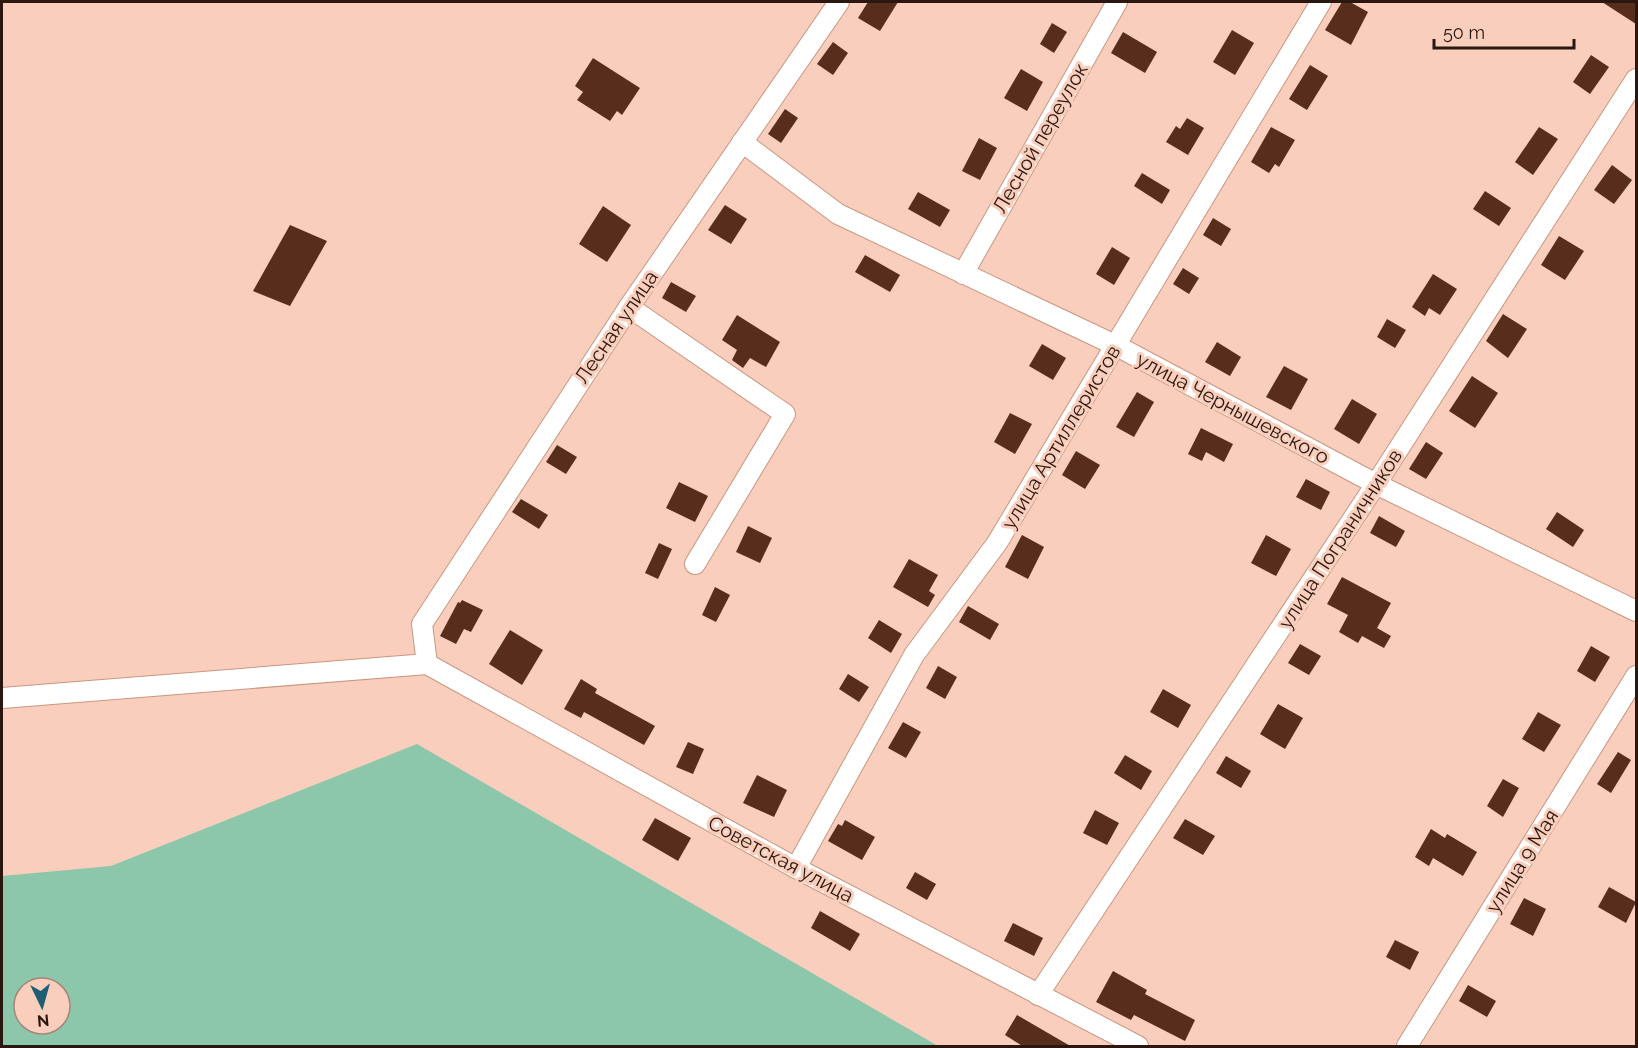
<svg xmlns="http://www.w3.org/2000/svg" width="1638" height="1048" font-family="Raleway,sans-serif">
<rect width="100%" height="100%" fill="#f9cebc"/>
<path fill="#8cc7ab" fill-rule="evenodd" d="M417,744L938,1046H2V876L111,866ZM24,988H60V1024H24Z"/>
<g fill="#572d1b">
<polygon points="868,2 898,2 880,31 858,18"/>
<polygon points="1342,2 1350,2 1368,12 1351,45 1325,30"/>
<polygon points="1602,2 1636,2 1636,24"/>
<polygon points="1052,23 1067,32 1054,53 1040,44"/>
<polygon points="1232,30 1254,43 1235,75 1213,62"/>
<polygon points="1123,32 1157,52 1145,73 1111,53"/>
<polygon points="833,42 848,53 833,75 817,64"/>
<polygon points="1591,55 1609,67 1590,94 1573,82"/>
<polygon points="593,58 640,88 622,115 617,111 610,121 577,100 583,92 575,86"/>
<polygon points="1310,65 1328,76 1307,110 1289,99"/>
<polygon points="1021,69 1043,82 1027,111 1004,98"/>
<polygon points="785,109 798,118 781,143 768,134"/>
<polygon points="1187,118 1204,128 1188,155 1166,142 1176,126 1180,129"/>
<polygon points="1271,127 1295,140 1279,167 1275,164 1269,173 1251,162"/>
<polygon points="1539,127 1558,139 1533,175 1515,162"/>
<polygon points="979,138 997,148 980,180 962,171"/>
<polygon points="1612,165 1632,180 1614,204 1594,190"/>
<polygon points="1142,173 1170,190 1162,204 1134,186"/>
<polygon points="1485,191 1511,208 1499,226 1473,209"/>
<polygon points="918,192 950,210 940,227 908,209"/>
<polygon points="725,205 747,219 731,244 708,230"/>
<polygon points="603,206 631,225 607,262 579,244"/>
<polygon points="1213,218 1231,229 1221,246 1203,235"/>
<polygon points="290,225 327,241 290,306 253,291"/>
<polygon points="1559,236 1584,251 1565,280 1541,265"/>
<polygon points="1112,247 1130,258 1114,285 1096,274"/>
<polygon points="865,255 900,275 890,292 855,272"/>
<polygon points="1183,268 1199,278 1189,294 1173,284"/>
<polygon points="1433,274 1457,289 1440,315 1429,308 1425,316 1412,307"/>
<polygon points="671,282 696,296 686,312 662,298"/>
<polygon points="1503,314 1527,329 1508,358 1486,341"/>
<polygon points="737,315 780,342 766,367 750,358 743,368 732,360 737,350 722,340"/>
<polygon points="1387,319 1406,330 1395,348 1377,337"/>
<polygon points="1217,342 1241,357 1230,376 1205,362"/>
<polygon points="1042,344 1066,358 1053,380 1029,366"/>
<polygon points="1284,366 1308,379 1291,410 1266,397"/>
<polygon points="1472,376 1498,393 1475,428 1449,411"/>
<polygon points="1137,392 1154,402 1134,437 1116,427"/>
<polygon points="1352,399 1377,414 1359,444 1334,429"/>
<polygon points="1010,413 1032,424 1015,454 994,442"/>
<polygon points="1201,428 1233,444 1224,462 1206,452 1202,461 1188,454"/>
<polygon points="1426,442 1443,453 1426,479 1409,469"/>
<polygon points="557,445 577,457 566,474 546,462"/>
<polygon points="1076,451 1100,465 1085,489 1062,475"/>
<polygon points="1306,479 1330,492 1321,510 1296,497"/>
<polygon points="679,482 708,496 695,522 666,508"/>
<polygon points="521,499 548,515 539,529 512,512"/>
<polygon points="1557,512 1584,530 1573,547 1546,529"/>
<polygon points="1379,516 1405,531 1396,547 1370,533"/>
<polygon points="748,526 772,538 760,563 736,552"/>
<polygon points="1022,535 1044,547 1028,579 1005,567"/>
<polygon points="1266,535 1291,549 1276,576 1251,563"/>
<polygon points="659,543 672,549 658,579 645,573"/>
<polygon points="909,559 938,575 929,591 935,595 928,607 893,587"/>
<polygon points="1342,577 1391,603 1377,628 1391,636 1384,648 1362,636 1358,643 1339,632 1348,615 1327,604"/>
<polygon points="715,587 730,595 716,622 702,615"/>
<polygon points="462,600 483,610 471,632 464,629 456,644 440,636 458,602 460,603"/>
<polygon points="968,606 999,624 990,640 959,622"/>
<polygon points="879,620 902,634 891,653 868,638"/>
<polygon points="510,630 543,650 522,685 489,664"/>
<polygon points="1300,644 1321,656 1309,675 1288,663"/>
<polygon points="1591,646 1610,657 1595,682 1577,671"/>
<polygon points="938,666 957,677 945,699 926,688"/>
<polygon points="848,674 869,687 859,702 839,689"/>
<polygon points="581,679 597,689 595,693 655,726 644,745 584,712 581,718 564,709"/>
<polygon points="1163,689 1191,705 1178,728 1150,712"/>
<polygon points="1278,704 1303,718 1285,749 1260,734"/>
<polygon points="1538,712 1561,725 1544,752 1522,739"/>
<polygon points="903,722 921,732 906,758 888,748"/>
<polygon points="688,742 704,749 693,774 676,767"/>
<polygon points="1618,752 1631,760 1611,793 1597,784"/>
<polygon points="1125,755 1152,771 1141,790 1114,773"/>
<polygon points="1226,756 1251,771 1241,788 1216,773"/>
<polygon points="757,775 787,790 774,817 743,803"/>
<polygon points="1503,779 1519,788 1503,817 1487,806"/>
<polygon points="1095,810 1119,823 1107,845 1083,833"/>
<polygon points="655,818 691,838 678,861 642,840"/>
<polygon points="1185,819 1215,836 1203,855 1173,838"/>
<polygon points="845,820 875,837 862,860 828,841 838,824 842,826"/>
<polygon points="1431,829 1445,838 1447,834 1477,852 1463,876 1433,858 1429,866 1415,857"/>
<polygon points="915,872 936,884 927,900 906,888"/>
<polygon points="1609,887 1636,902 1626,923 1598,907"/>
<polygon points="1524,898 1546,909 1533,936 1510,924"/>
<polygon points="820,911 860,934 850,951 811,928"/>
<polygon points="1013,923 1043,938 1034,956 1004,941"/>
<polygon points="1395,940 1419,952 1410,970 1386,957"/>
<polygon points="1113,971 1147,990 1145,994 1195,1020 1185,1041 1134,1015 1131,1020 1096,1002"/>
<polygon points="1468,985 1496,1001 1487,1017 1459,1001"/>
<polygon points="1017,1015 1072,1047 1024,1047 1005,1035"/>
</g>
<g fill="none" stroke-linecap="round" stroke-linejoin="round">
<g stroke="#c99782" stroke-width="22">
<g id="minor">
<polyline points="742,142 838,214 1117,346 1376,484 1636,611"/>
<polyline points="963,274 1117,2"/>
<polyline points="629,307 785,414 695,564"/>
<polyline points="427,664 796,868 1138,1046"/>
<polyline points="427,664 422,624 629,307 839,2"/>
<polyline points="2,698 427,664"/>
<polyline points="796,868 914,655 997,543 1321,2"/>
<polyline points="1038,995 1376,484 1636,79"/>
<polyline points="1407,1046 1636,676"/>
</g>
</g>
<use href="#minor" stroke="#fff" stroke-width="20"/>
</g>
<g text-anchor="middle" dominant-baseline="central" stroke-width="6" stroke-linejoin="round" paint-order="stroke">
<g font-size="20" fill="#2a170f" stroke="#f9cebc">
<text transform="translate(1040 138) rotate(-60)">Лесной переулок</text>
<text transform="translate(616 327) rotate(-56)">Лесная улица</text>
<text transform="translate(1233 408) rotate(28)">улица Чернышевского</text>
<text transform="translate(1061 437) rotate(-59)">улица Артиллеристов</text>
<text transform="translate(1340 539) rotate(-57)">улица Пограничников</text>
<text transform="translate(781 859) rotate(28)">Советская улица</text>
<text transform="translate(1522 861) rotate(-58)">улица 9 Мая</text>
</g>
</g>
<rect width="1638" height="1048" fill="none" stroke="#2a170f" stroke-width="6"/>
<g transform="translate(42 1006) rotate(175)"><circle r="28" fill="#f9cebc" stroke="#a68577" stroke-width="1.5"/>
<path d="M0-4.5L10 22L0 15L-10 22Z" fill="#1d5e73"/>
<text y="-9" font-size="16" font-weight="bold" text-anchor="middle" fill="#2a170f">N</text>
</g>
<path d="M1434 39v9h140v-9" fill="none" stroke="#2a170f" stroke-width="3"/>
<text x="1443" y="39" font-size="18" fill="#2a170f" stroke="#f9cebc" stroke-width="4.5" paint-order="stroke">50 m</text>
</svg>
